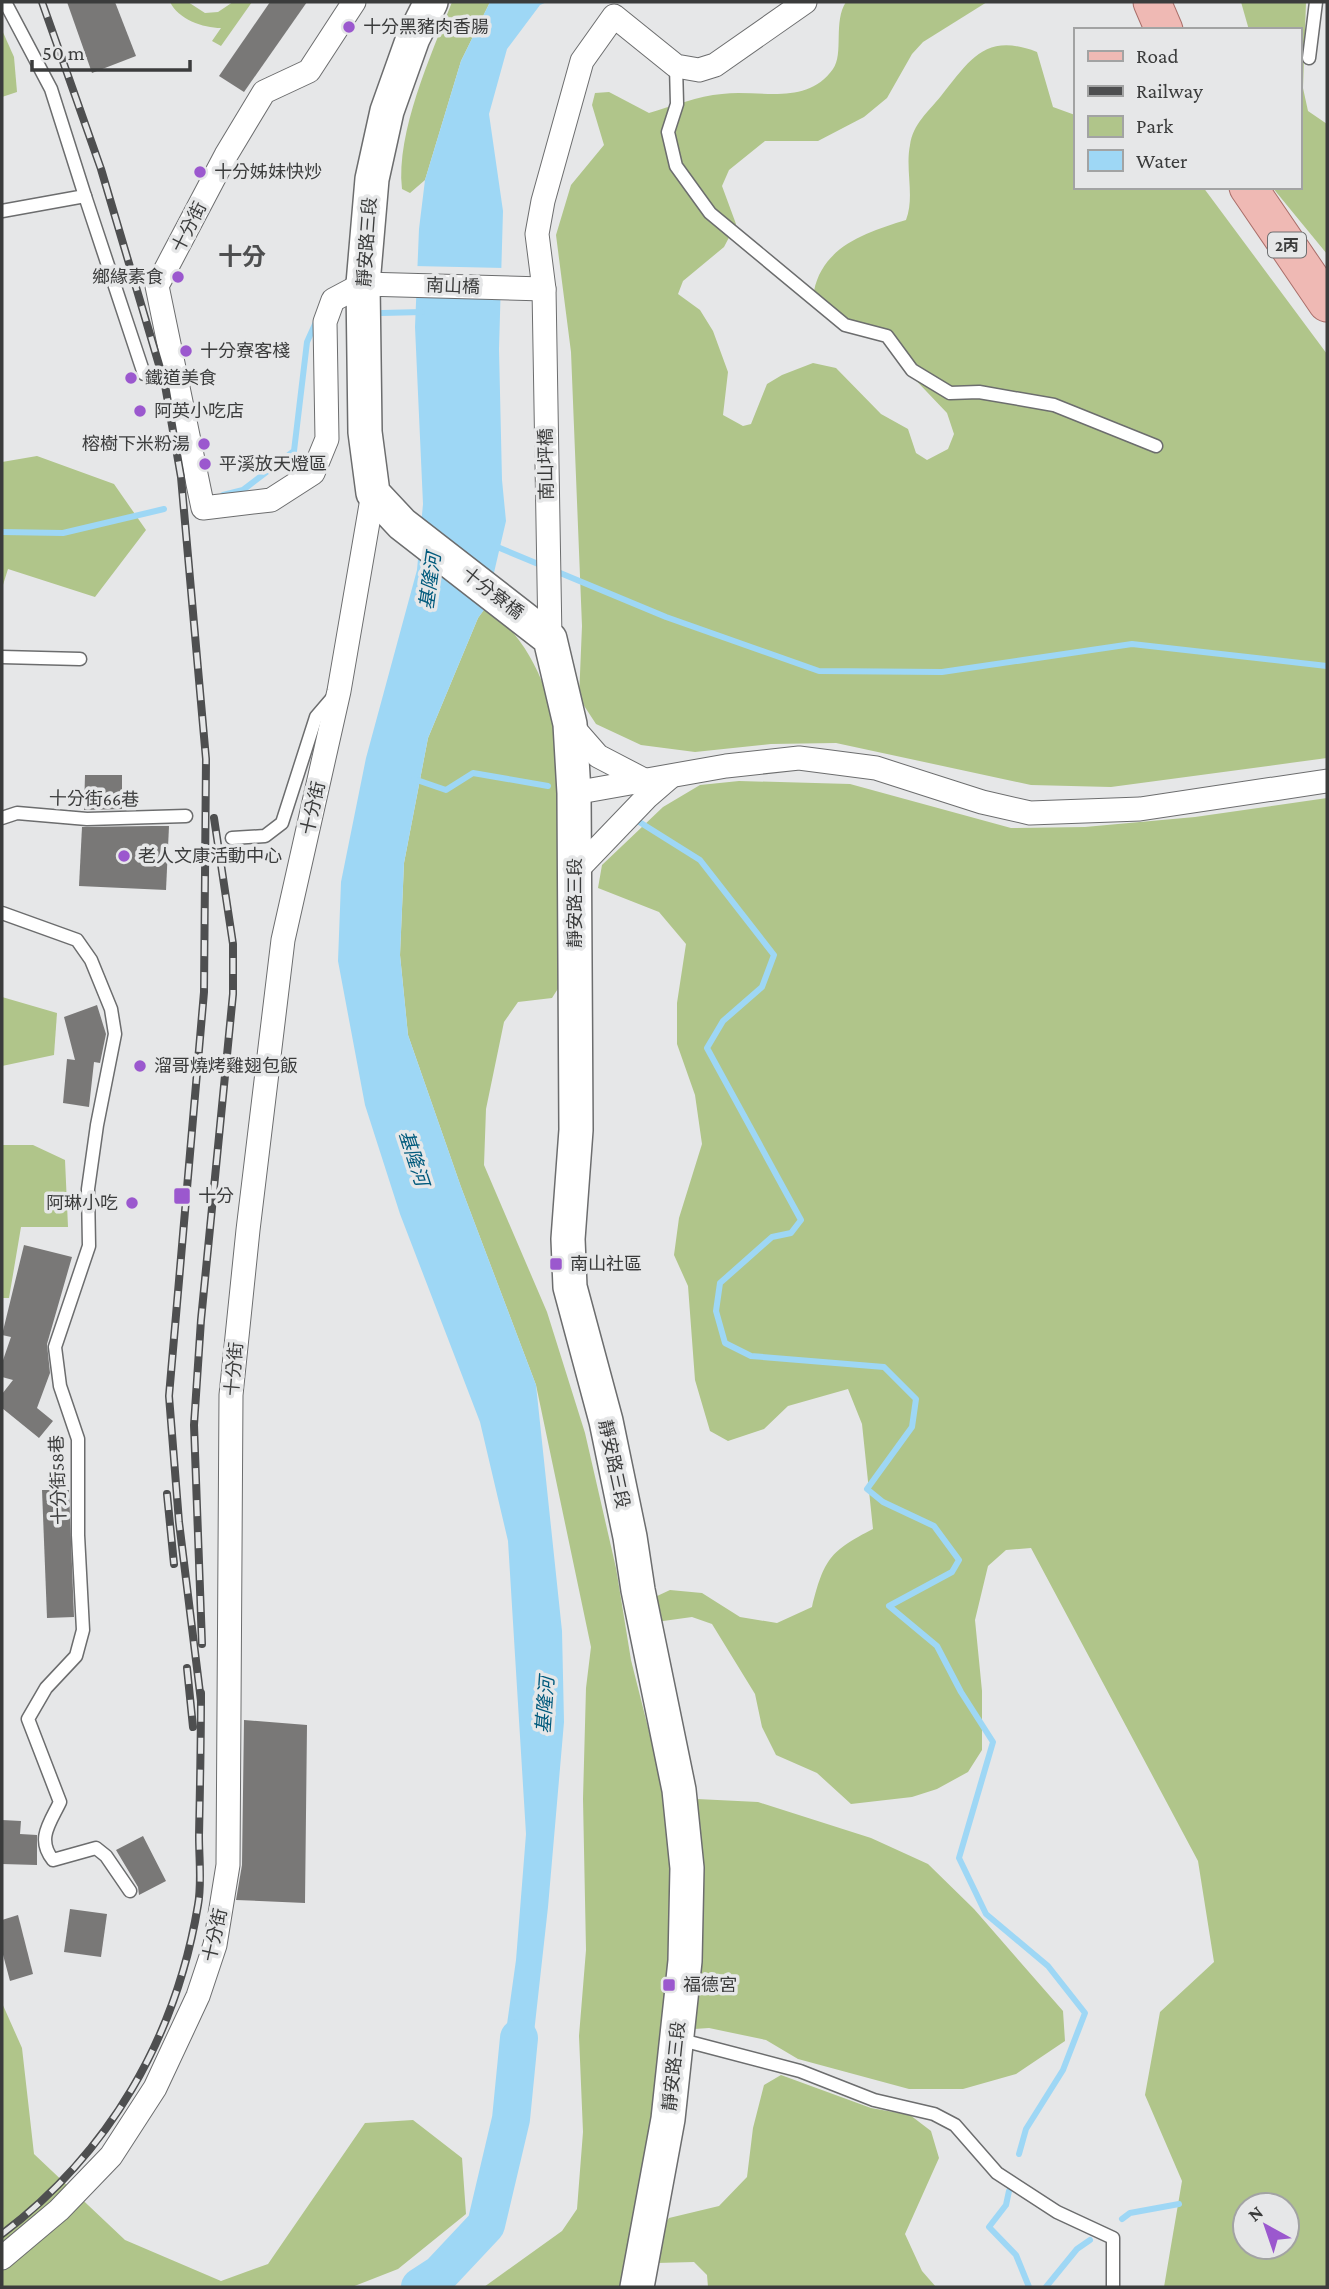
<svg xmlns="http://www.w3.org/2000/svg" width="1329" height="2289" font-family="'Crimson Pro','Noto Sans TC',serif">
<rect width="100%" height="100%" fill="#e6e7e8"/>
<g fill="#b0c58a" fill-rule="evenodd">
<path d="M170,2H188L205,13L218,12L233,2H252L221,46L212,41L221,28C203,28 178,19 170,2Z"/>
<path d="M452,2H490L461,61L425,180L410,193L402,189C396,132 431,55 452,2Z"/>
<path d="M846,2H987L923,42L912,54L887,98L864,117L818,141H765L729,170L722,186L736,224L724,247L683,281L678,294L700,310L713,331L728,372L723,415L743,426L751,424L767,384L782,375L813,363L836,368L881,414L908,429L916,453L927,460L948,449L954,434L947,413L907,371L881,331L846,320L814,291C823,246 867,232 906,220C915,197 905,170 910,145C913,124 928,112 941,96C970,60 985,32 1037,52L1053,107L1075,115V187H1203L1327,354V758L1111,787L1031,785L836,743L771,744L695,752L641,745L596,724L579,698L582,626L571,352L556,235L571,185L604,145L592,105L595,93L609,92L649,113C673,106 698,96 722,94C759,89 806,107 833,69C844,54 833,21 846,2Z"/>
<polygon points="1241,2 1306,2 1303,88 1308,111 1327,124 1327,254 1272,187 1299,187 1299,30 1249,30"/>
<polygon points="2,30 14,57 17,92 2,97"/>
<polygon points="37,456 114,484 146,530 95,597 8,569 2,588 2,462"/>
<path d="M486,607C592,685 562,871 559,987L552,998L518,1002L504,1022L486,1109L484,1165L547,1312L585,1433L616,1568L631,1660L667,1803L671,1807L697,1799L758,1802L871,1838L928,1864L974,1909L1063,2011L1065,2041L1016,2074L963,2089H909L798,2059L766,2040L709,2028L665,2031L657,2117L623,2287H484L562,2231L577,2209L583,2132L579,2036L586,1950L583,1799L586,1688L591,1647L536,1385L461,1187L408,1035L400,955L404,863L428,738L478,618Z"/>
<path d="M739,781L850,784L1011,828L1085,827L1195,817L1327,798V2287H1164L1182,2181L1145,2095L1160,2012L1214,1962L1198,1861L1031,1548L1006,1550L988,1566L975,1620L982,1691V1750L968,1772L937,1789L912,1797L851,1804L817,1773L776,1755L762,1727L755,1694L712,1624L692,1617L656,1622L655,1597L670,1590L702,1593L740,1617L777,1623L812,1607C824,1559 830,1551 873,1529L862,1424L848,1389L788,1406L764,1429L728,1441L710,1431L695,1380L688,1286L674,1255L679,1218L702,1144L695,1095L677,1044V1003L686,944L659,912L598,888L602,865L663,807L700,785ZM1245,2205H1287V2247H1245Z"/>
<polygon points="2,997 57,1013 54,1055 2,1066"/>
<polygon points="2,1145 33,1145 65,1160 68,1227 21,1227 9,1298 2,1298"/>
<polygon points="2,2003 22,2048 34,2154 125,2240 221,2281 268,2264 365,2123 413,2120 462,2158 466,2214 398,2269 352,2287 2,2287"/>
<polygon points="781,2075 871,2108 910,2115 931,2131 939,2158 905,2234 922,2271 936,2287 708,2287 707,2275 694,2262 656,2263 661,2228 669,2218 719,2206 747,2177 753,2128 764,2085"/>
</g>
<polygon fill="#9ed7f5" points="490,2 547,2 540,5 507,49 489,114 503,211 499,349 502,480 506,521 486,607 478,618 428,738 404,863 400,955 408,1035 461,1187 536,1385 562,1631 564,1722 548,1907 527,2096 502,2086 501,2067 516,1960 526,1834 508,1541 480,1422 400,1214 365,1105 338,961 341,882 366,758 417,570 423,504 415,327 419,229 425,180 461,61"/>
<polygon fill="#e6e7e8" points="414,266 504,268 503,296 413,293"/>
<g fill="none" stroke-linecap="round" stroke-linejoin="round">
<g stroke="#9ed7f5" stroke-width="6">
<polyline points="382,313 422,312"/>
<polyline points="223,495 243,490 294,451 307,342 316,322"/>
<polyline points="2,532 63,533 164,509"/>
<polyline points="495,546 543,566"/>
<polyline points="553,570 666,617 819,671 942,672 1132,644 1327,666"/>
<polyline points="414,779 446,790 473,773 548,786"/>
<polyline points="633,818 700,860 774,955 762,987 723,1021 707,1048 801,1220 791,1233 772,1237 720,1283 716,1311 725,1343 751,1356 884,1367 916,1399 912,1427 867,1489 883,1502 934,1526 959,1560 952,1572 889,1606 937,1646 961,1692 993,1742 959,1858 986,1914 1048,1966 1085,2013 1063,2070 1026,2129 1019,2154"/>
<polyline points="1009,2191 1006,2205 989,2227 1016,2255 1029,2287"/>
<polyline points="1122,2219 1130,2213 1179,2204"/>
<polyline points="1046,2287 1077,2249 1090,2240"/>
</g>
<polyline stroke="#9ed7f5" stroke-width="38" points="420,2287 440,2274 486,2225 511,2119 519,2038"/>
</g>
<g fill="#797877">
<polygon points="67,2 115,2 136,56 92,73"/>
<polygon points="270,2 307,2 244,92 219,76"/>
<polygon points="85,775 122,775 122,809 84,810"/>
<polygon points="152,826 169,826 166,890 79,886 82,827"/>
<polygon points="97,1005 106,1034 100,1063 94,1062 89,1107 63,1103 67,1059 75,1060 64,1017"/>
<polygon points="24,1245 72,1257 47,1344 50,1373 37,1408 53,1421 39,1438 2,1408 2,1394 13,1380 2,1377 2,1363 11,1337 2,1335"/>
<polygon points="42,1490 69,1490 74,1617 47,1618"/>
<polygon points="244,1720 307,1725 305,1903 236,1900 242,1865"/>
<polygon points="2,1820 21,1821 20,1834 37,1835 37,1865 2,1864"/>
<polygon points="143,1836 166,1881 139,1895 138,1887 116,1850"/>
<polygon points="70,1909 107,1914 101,1957 64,1952"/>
<polygon points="18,1915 33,1974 10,1981 2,1951 2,1920"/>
</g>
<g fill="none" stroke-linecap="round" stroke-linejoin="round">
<g stroke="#6c6d6e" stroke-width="15">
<g id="lane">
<polyline points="1309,58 1316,2"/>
<polyline points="676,66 677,104 668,132 676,166 710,213 845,325 887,336 912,370 950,393 979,392 1054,405 1156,446"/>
<polyline points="85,196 144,374"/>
<polyline points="2,211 85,196 51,89 5,2"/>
<polyline points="2,657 80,659"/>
<polyline points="2,818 17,813 87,819 186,816"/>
<polyline points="232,838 265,836 282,823 316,717 334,696"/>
<path d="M2,913L77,940L91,960L111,1009L115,1034L97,1125L88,1189L89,1246L55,1347L60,1386L78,1439V1535L83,1630L76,1656L46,1688L28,1719L60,1802C50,1823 36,1839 53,1860L96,1848L106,1856L130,1891"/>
<polyline points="678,2039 800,2071 874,2100 934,2114 955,2125 997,2173 1057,2212 1113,2238 1113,2287"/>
</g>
</g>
<g stroke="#6c6d6e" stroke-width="25">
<g id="street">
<polyline points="354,2 309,71 264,92 226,155 157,286 203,508 271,500 313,473 327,439 325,322 333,300 363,284 544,289"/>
<polyline points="550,639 544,289 537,234 543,201 582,61 614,16 676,66 699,70 715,65 805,2"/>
<polyline points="570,724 598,756 646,781"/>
<polyline points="574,793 726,766 799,758 876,768 982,802 1030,813 1140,809 1327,781"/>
<polyline points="574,873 647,797 669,778"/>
<polyline points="2,2258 59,2210 111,2156 155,2088 198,1996 215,1945 228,1865 231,1395 248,1230 283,940 339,691 373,493"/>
</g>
</g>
<g stroke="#6c6d6e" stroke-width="36">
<polyline id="secondary" points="431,2 413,38 387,111 372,179 363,284 365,432 373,493 402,524 550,639 570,724 574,793 576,1130 568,1239 570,1287 606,1421 630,1537 638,1590 679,1790 687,1868 685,1961 668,2119 637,2287"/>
</g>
<g stroke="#aa6f6a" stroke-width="39">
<g id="primary">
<polyline points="1152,2 1164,30"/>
<polyline points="1248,187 1327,303"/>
</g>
</g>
<use href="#lane" stroke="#fff" stroke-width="12"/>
<use href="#street" stroke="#fff" stroke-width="23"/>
<use href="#secondary" stroke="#fff" stroke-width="33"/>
<use href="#primary" stroke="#efb9b4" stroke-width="37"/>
<g stroke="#4e4f50" stroke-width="8">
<g id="rail">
<polyline points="42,2 101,169 165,385 181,477 206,759 204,992 169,1396 179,1522 201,1701"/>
<polyline points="167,1494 174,1564"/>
<polyline points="202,1644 194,1425 201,1320 233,994 233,944 214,818"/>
<polyline points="187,1668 193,1727"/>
<path d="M2,2234C109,2153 176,2038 198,1905C202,1883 199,1859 199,1836C200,1788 201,1741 201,1693"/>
</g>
</g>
<use href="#rail" stroke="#e6e7e8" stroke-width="5" stroke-dasharray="16" stroke-linecap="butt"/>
</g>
<g fill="#9b58ce" stroke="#e6e7e8" stroke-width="2.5">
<circle cx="349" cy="27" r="7"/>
<circle cx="200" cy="172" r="7"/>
<circle cx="178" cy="277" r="7"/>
<circle cx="186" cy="351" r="7"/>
<circle cx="131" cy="378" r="7"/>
<circle cx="140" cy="411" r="7"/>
<circle cx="204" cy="444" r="7"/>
<circle cx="205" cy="464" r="7"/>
<circle cx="124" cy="856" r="7"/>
<circle cx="140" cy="1066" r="7"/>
<rect x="173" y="1187" width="18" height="18" rx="3.5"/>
<circle cx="132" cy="1203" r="7"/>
<rect x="549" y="1257" width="14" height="14" rx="3.5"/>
<rect x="662" y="1978" width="14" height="14" rx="3.5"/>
</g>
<g text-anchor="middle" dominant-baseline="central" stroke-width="7" stroke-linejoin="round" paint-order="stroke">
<rect fill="#e6e7e8" stroke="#6e6f70" stroke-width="2" x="1268" y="232.5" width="38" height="25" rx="5"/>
<g font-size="16" font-weight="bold" fill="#3b3c3c">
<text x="1287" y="245">2丙</text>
</g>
<g font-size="18" fill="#3b3c3c" stroke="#e6e7e8" text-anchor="start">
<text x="363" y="27">十分黑豬肉香腸</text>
<text x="214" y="172">十分姊妹快炒</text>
<text x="164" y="277" text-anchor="end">鄉緣素食</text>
<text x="200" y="351">十分寮客棧</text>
<text x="145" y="378">鐵道美食</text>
<text x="154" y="411">阿英小吃店</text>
<text x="190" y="444" text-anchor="end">榕樹下米粉湯</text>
<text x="219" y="464">平溪放天燈區</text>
<text x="138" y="856">老人文康活動中心</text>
<text x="154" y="1066">溜哥燒烤雞翅包飯</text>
<text x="198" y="1196">十分</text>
<text x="118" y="1203" text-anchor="end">阿琳小吃</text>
<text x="570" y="1264">南山社區</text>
<text x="683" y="1985">福德宮</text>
</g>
<g font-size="18" fill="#3b3c3c" stroke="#e6e7e8">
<text transform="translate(189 227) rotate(-63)">十分街</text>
<text transform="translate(367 242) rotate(-86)">靜安路三段</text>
<text transform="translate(453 286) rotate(2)">南山橋</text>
<text transform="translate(546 464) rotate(-91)">南山坪橋</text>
<text transform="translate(493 593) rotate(38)">十分寮橋</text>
<text transform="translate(94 799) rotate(1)">十分街66巷</text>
<text transform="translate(313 808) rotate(-77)">十分街</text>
<text transform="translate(575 903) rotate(-90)">靜安路三段</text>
<text transform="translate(234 1369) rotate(-85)">十分街</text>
<text transform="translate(614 1464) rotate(78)">靜安路三段</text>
<text transform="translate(58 1480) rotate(-92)">十分街58巷</text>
<text transform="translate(215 1935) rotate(-77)">十分街</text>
<text transform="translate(674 2066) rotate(-84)">靜安路三段</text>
</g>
<g font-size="19" font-style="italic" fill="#015a7c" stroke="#e6e7e8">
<text transform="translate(430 581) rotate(-82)">基隆河</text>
<text transform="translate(414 1158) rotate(72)">基隆河</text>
<text transform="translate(545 1705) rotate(-86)">基隆河</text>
</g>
<g font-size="24" font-weight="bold" fill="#4e4f50" stroke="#e6e7e8">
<text x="242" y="256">十分</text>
</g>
</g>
<rect width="1329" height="2289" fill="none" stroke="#3b3c3c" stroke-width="7"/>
<rect x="1074" y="28" width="228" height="161" fill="#e6e7e8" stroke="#a2a3a3" stroke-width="2"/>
<rect x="1088" y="51" width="35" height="10" fill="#efb9b4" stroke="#a2a3a3" stroke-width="2"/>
<text x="1136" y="63" font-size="21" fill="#3b3c3c">Road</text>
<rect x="1088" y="86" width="35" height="10" fill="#4e4f50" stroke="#a2a3a3" stroke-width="2"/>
<text x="1136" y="98" font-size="21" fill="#3b3c3c">Railway</text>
<rect x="1088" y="116" width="35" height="21" fill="#b0c58a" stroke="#a2a3a3" stroke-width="2"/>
<text x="1136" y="133" font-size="21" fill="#3b3c3c">Park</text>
<rect x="1088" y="150" width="35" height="21" fill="#9ed7f5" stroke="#a2a3a3" stroke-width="2"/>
<text x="1136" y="168" font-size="21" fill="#3b3c3c">Water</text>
<g transform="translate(1266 2226) rotate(320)"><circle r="33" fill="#e6e7e8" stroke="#a2a3a3" stroke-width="2"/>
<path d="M0-5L12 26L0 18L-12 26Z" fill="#9b58ce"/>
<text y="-10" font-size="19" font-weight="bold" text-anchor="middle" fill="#3b3c3c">N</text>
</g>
<path d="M32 60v10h158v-10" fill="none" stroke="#3b3c3c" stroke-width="3.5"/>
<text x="42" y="60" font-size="21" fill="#3b3c3c" stroke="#e6e7e8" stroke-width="5" paint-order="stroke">50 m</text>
</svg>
